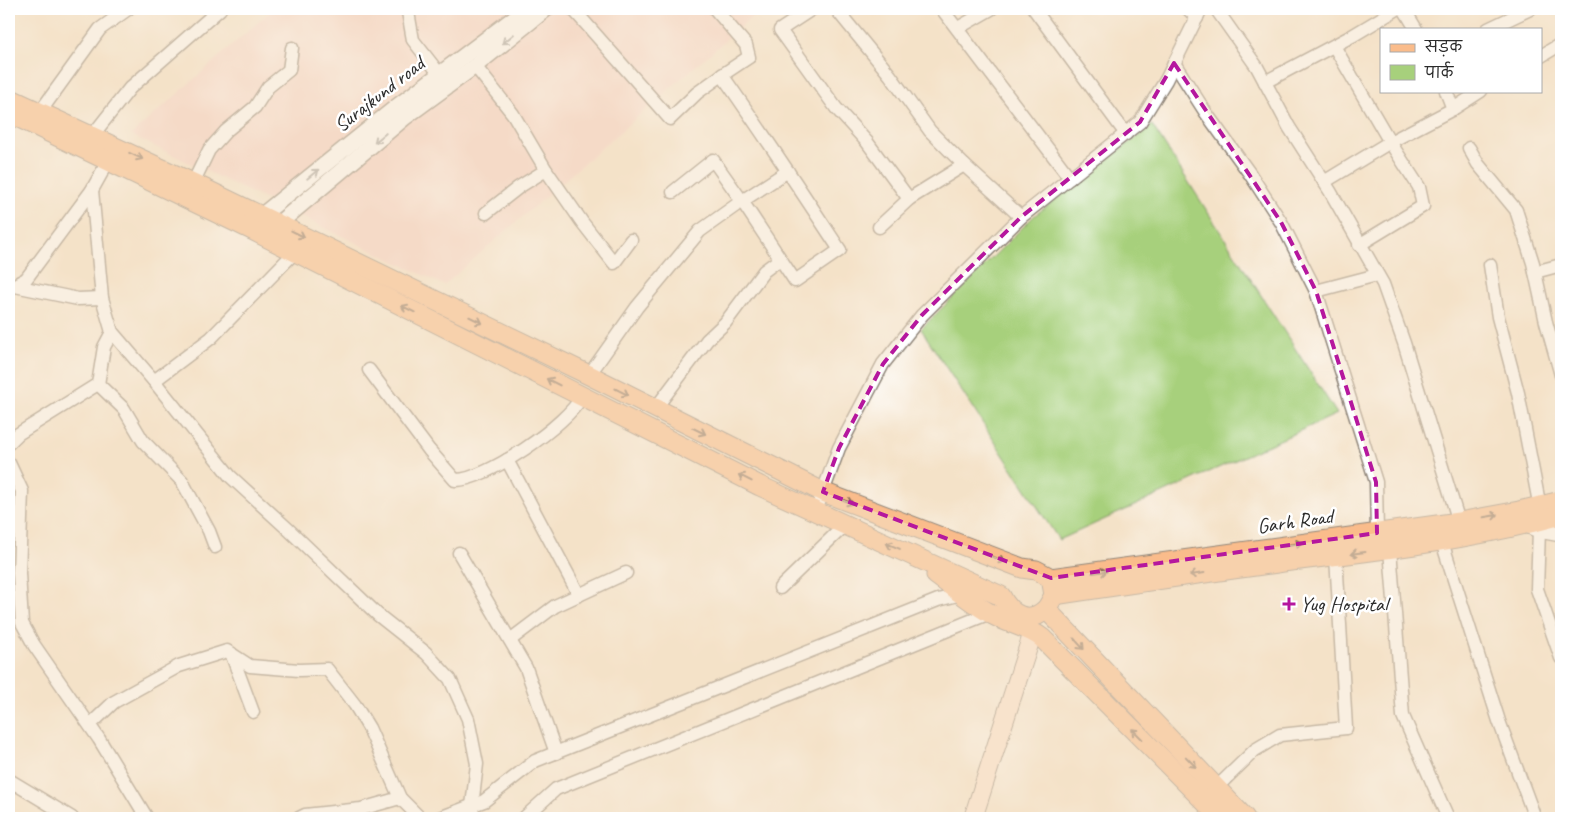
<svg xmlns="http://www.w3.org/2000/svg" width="1570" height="827" font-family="Caveat,'Playpen Sans Deva',sans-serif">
<rect width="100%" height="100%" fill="#fff"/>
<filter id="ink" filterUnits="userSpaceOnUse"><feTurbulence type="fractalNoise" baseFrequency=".02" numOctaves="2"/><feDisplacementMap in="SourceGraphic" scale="10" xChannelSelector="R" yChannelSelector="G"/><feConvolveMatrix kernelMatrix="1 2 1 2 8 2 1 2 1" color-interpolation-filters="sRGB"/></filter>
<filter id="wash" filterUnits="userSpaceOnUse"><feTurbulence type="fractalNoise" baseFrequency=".0096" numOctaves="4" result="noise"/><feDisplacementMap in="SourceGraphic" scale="20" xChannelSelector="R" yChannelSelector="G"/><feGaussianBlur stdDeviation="1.12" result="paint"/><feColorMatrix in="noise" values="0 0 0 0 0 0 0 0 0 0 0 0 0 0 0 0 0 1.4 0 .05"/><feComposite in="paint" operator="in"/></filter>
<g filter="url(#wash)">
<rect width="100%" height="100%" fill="#f4e2c8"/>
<polygon fill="#f7d1c6" points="273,9 761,9 444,285 131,135"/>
<polygon fill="#a7d07c" stroke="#697e54" points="1152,125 1337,414 1059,540 921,329 1034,216"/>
</g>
<g filter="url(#ink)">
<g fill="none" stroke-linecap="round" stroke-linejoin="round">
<g stroke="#90867a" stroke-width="15">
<g id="minor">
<polyline points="405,9 408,12 413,40 445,81"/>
<polyline points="573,9 670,119 697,93 722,75"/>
<path d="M715,9L746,45L749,57L722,75C763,133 801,191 840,250L795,281L742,201L788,171"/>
<polyline points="812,9 780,30 836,108 867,142 909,199 964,165"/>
<polyline points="836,9 890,75 930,131 964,165 1021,217"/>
<polyline points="942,9 1070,178"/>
<polyline points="1034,9 1126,134"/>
<polyline points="1188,9 1197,18"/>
<polyline points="1216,9 1257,67 1289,127 1330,191 1383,284 1404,343 1459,522"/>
<polyline points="1404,9 1416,29"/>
<polyline points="958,28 991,9"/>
<polyline points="1488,29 1530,9"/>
<polyline points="1541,56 1561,44"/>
<polyline points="1174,63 1206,113 1250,174 1281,222 1316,291 1377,275"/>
<polyline points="475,66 513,114 546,170 582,222 614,263 631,240"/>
<polyline points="1265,82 1352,36 1397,9"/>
<polyline points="1453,109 1481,91"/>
<polyline points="40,112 100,29 128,9"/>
<polyline points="92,136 130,88 220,9"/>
<polyline points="1469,148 1478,164 1516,210 1533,263 1546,322 1561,375"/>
<polyline points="1324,182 1390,142 1334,46"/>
<polyline points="193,183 209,150 226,131 255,107 268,87 289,70 292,48"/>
<polyline points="92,190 102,298 112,332 154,381 230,476 289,530 378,615 426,653 450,679 468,719 477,764 472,806 473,818"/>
<polyline points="486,213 519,187 546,170"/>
<polyline points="879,227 909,199"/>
<polyline points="1359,245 1423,206 1419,187 1390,142 1453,109 1446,91"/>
<polyline points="1490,265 1498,317 1518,393 1541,513"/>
<polyline points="1535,272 1561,265"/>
<polyline points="15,286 78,299 102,298"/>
<polyline points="9,288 26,279 92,190 111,156"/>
<polyline points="1316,291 1376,482 1377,533"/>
<path d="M369,370L429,450L455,480C486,481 568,424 582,396"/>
<polyline points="589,375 637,307 700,231 742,201 713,160 673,192"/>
<polyline points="154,381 211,338 295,252"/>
<polyline points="98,384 124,409 143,441 182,481 209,531 215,547"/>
<polyline points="655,409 707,340 725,323 764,271 780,259"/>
<polyline points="9,443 18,434 98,384 104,347 112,332"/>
<polyline points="507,460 579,595"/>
<polyline points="9,463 22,491 19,573 22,623 34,645 99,739 147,818"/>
<polyline points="816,511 839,448 883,364 922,315 1021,217 1140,122 1166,80 1201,9"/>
<polyline points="1539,530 1537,589 1561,658"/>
<polyline points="1442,542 1499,721 1535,818"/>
<polyline points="1390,549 1403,716 1448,818"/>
<polyline points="459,553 526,668 556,753"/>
<polyline points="780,588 845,525"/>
<polyline points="510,640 555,606 626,573"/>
<polyline points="231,653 253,712"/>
<polyline points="90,725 114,702 179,666 227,651 250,666 299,670 327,669 355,705 369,728 400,798 420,818"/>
<polyline points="9,780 72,818"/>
<polyline points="1216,788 1255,750 1280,735 1346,728 1336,556"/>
<polyline points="299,818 305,815 361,809 400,798"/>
<polyline points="439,818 484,801 535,761 938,600 962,594"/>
<polyline points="524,818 556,789 990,613"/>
</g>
</g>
<g stroke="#90867a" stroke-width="18">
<g id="tertiary">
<polyline points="255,223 261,216 395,108 526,9"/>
<polyline points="271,230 404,118 475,66 546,9"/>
<polyline points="1524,520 1527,525 1539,530 1561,534"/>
</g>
</g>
<g stroke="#90867a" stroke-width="20">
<polyline id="secondary" points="973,818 1033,632"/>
</g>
<g stroke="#90867a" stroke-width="21">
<g id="primary">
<polyline points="9,98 193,183 589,375 823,492 1022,568 1036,570 1051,578 1459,522 1519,511 1561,501"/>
<path d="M9,113L250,229L760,486L1001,596C1010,614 1028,626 1046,609C1049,605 1052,599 1054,595L1051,578"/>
<path d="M936,575C954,588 973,604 993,615C1009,624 1028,627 1042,638L1221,818"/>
<path d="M1054,595C1128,584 1202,573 1277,563C1372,551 1468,541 1561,515"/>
<polyline points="1046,609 1245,818"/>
</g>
</g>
<use href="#minor" stroke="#fff" stroke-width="12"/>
<use href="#tertiary" stroke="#fff" stroke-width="15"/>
<use href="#secondary" stroke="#fde4d1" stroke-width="18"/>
<use href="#primary" stroke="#fabc8b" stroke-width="19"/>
</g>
<defs><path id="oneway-shaft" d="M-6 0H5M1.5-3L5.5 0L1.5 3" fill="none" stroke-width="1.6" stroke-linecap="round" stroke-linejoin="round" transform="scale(1.25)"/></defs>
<g stroke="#a0a0a0">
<use href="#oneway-shaft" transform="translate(508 39) rotate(141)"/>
<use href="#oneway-shaft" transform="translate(380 138) rotate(140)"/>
<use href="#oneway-shaft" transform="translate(313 174) rotate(-39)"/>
</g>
<g stroke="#886c56">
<use href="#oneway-shaft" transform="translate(136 156) rotate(25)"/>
<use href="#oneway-shaft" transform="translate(298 234) rotate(26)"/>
<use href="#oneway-shaft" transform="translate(408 309) rotate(-153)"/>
<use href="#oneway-shaft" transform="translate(476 320) rotate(26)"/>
<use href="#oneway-shaft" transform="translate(553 382) rotate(-153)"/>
<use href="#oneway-shaft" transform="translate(622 392) rotate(27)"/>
<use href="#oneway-shaft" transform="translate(699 431) rotate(26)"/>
<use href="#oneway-shaft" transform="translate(745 478) rotate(-153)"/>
<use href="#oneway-shaft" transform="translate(846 501) rotate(21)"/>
<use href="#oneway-shaft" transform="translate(1491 516) rotate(-10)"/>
<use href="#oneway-shaft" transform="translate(1295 544) rotate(-8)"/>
<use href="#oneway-shaft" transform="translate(893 546) rotate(-157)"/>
<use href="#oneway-shaft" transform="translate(1358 553) rotate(173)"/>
<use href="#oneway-shaft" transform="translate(998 559) rotate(21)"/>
<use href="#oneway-shaft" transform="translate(1100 572) rotate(-8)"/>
<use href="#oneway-shaft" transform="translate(1197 574) rotate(172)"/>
<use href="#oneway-shaft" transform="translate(1079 644) rotate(48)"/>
<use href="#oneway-shaft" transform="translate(1137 734) rotate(-135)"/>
<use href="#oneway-shaft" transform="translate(1191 762) rotate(46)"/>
</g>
</g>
<path d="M0 0H1570V827H0ZM1174,63L1281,222L1316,291L1376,482L1377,533L1051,578L823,492L839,448L883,364L922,315L1021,217L1140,122Z" fill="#f4e2c8" fill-opacity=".55" fill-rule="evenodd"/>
<path fill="none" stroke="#b5179e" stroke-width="4" stroke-dasharray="10 6" stroke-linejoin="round" d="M1174,63L1281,222L1316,291L1376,482L1377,533L1051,578L823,492L839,448L883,364L922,315L1021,217L1140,122Z"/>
<path fill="#b5179e" stroke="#fff" stroke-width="2" d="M1286.5 596.5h5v5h5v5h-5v5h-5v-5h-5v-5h5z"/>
<g text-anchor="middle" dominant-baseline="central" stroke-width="5" stroke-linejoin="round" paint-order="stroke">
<g font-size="21" fill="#2b2b2b" stroke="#fff">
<text transform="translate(379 94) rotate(-38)">Surajkund road</text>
<text transform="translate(1295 521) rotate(-8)">Garh Road</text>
</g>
<g font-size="21" fill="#2b2b2b" stroke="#fff" text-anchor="start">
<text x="1300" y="604">Yug Hospital</text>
</g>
</g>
<rect width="1570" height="827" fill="none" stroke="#fff" stroke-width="30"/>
<rect x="1380" y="28" width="162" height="65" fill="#ffffff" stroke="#aaaaaa"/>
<rect x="1390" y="44" width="25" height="8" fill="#fabc8b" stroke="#aaaaaa"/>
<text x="1425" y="52" font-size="15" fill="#2b2b2b">सड़क</text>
<rect x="1390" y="65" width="25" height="15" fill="#a7d07c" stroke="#aaaaaa"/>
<text x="1425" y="78" font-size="15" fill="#2b2b2b">पार्क</text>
</svg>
